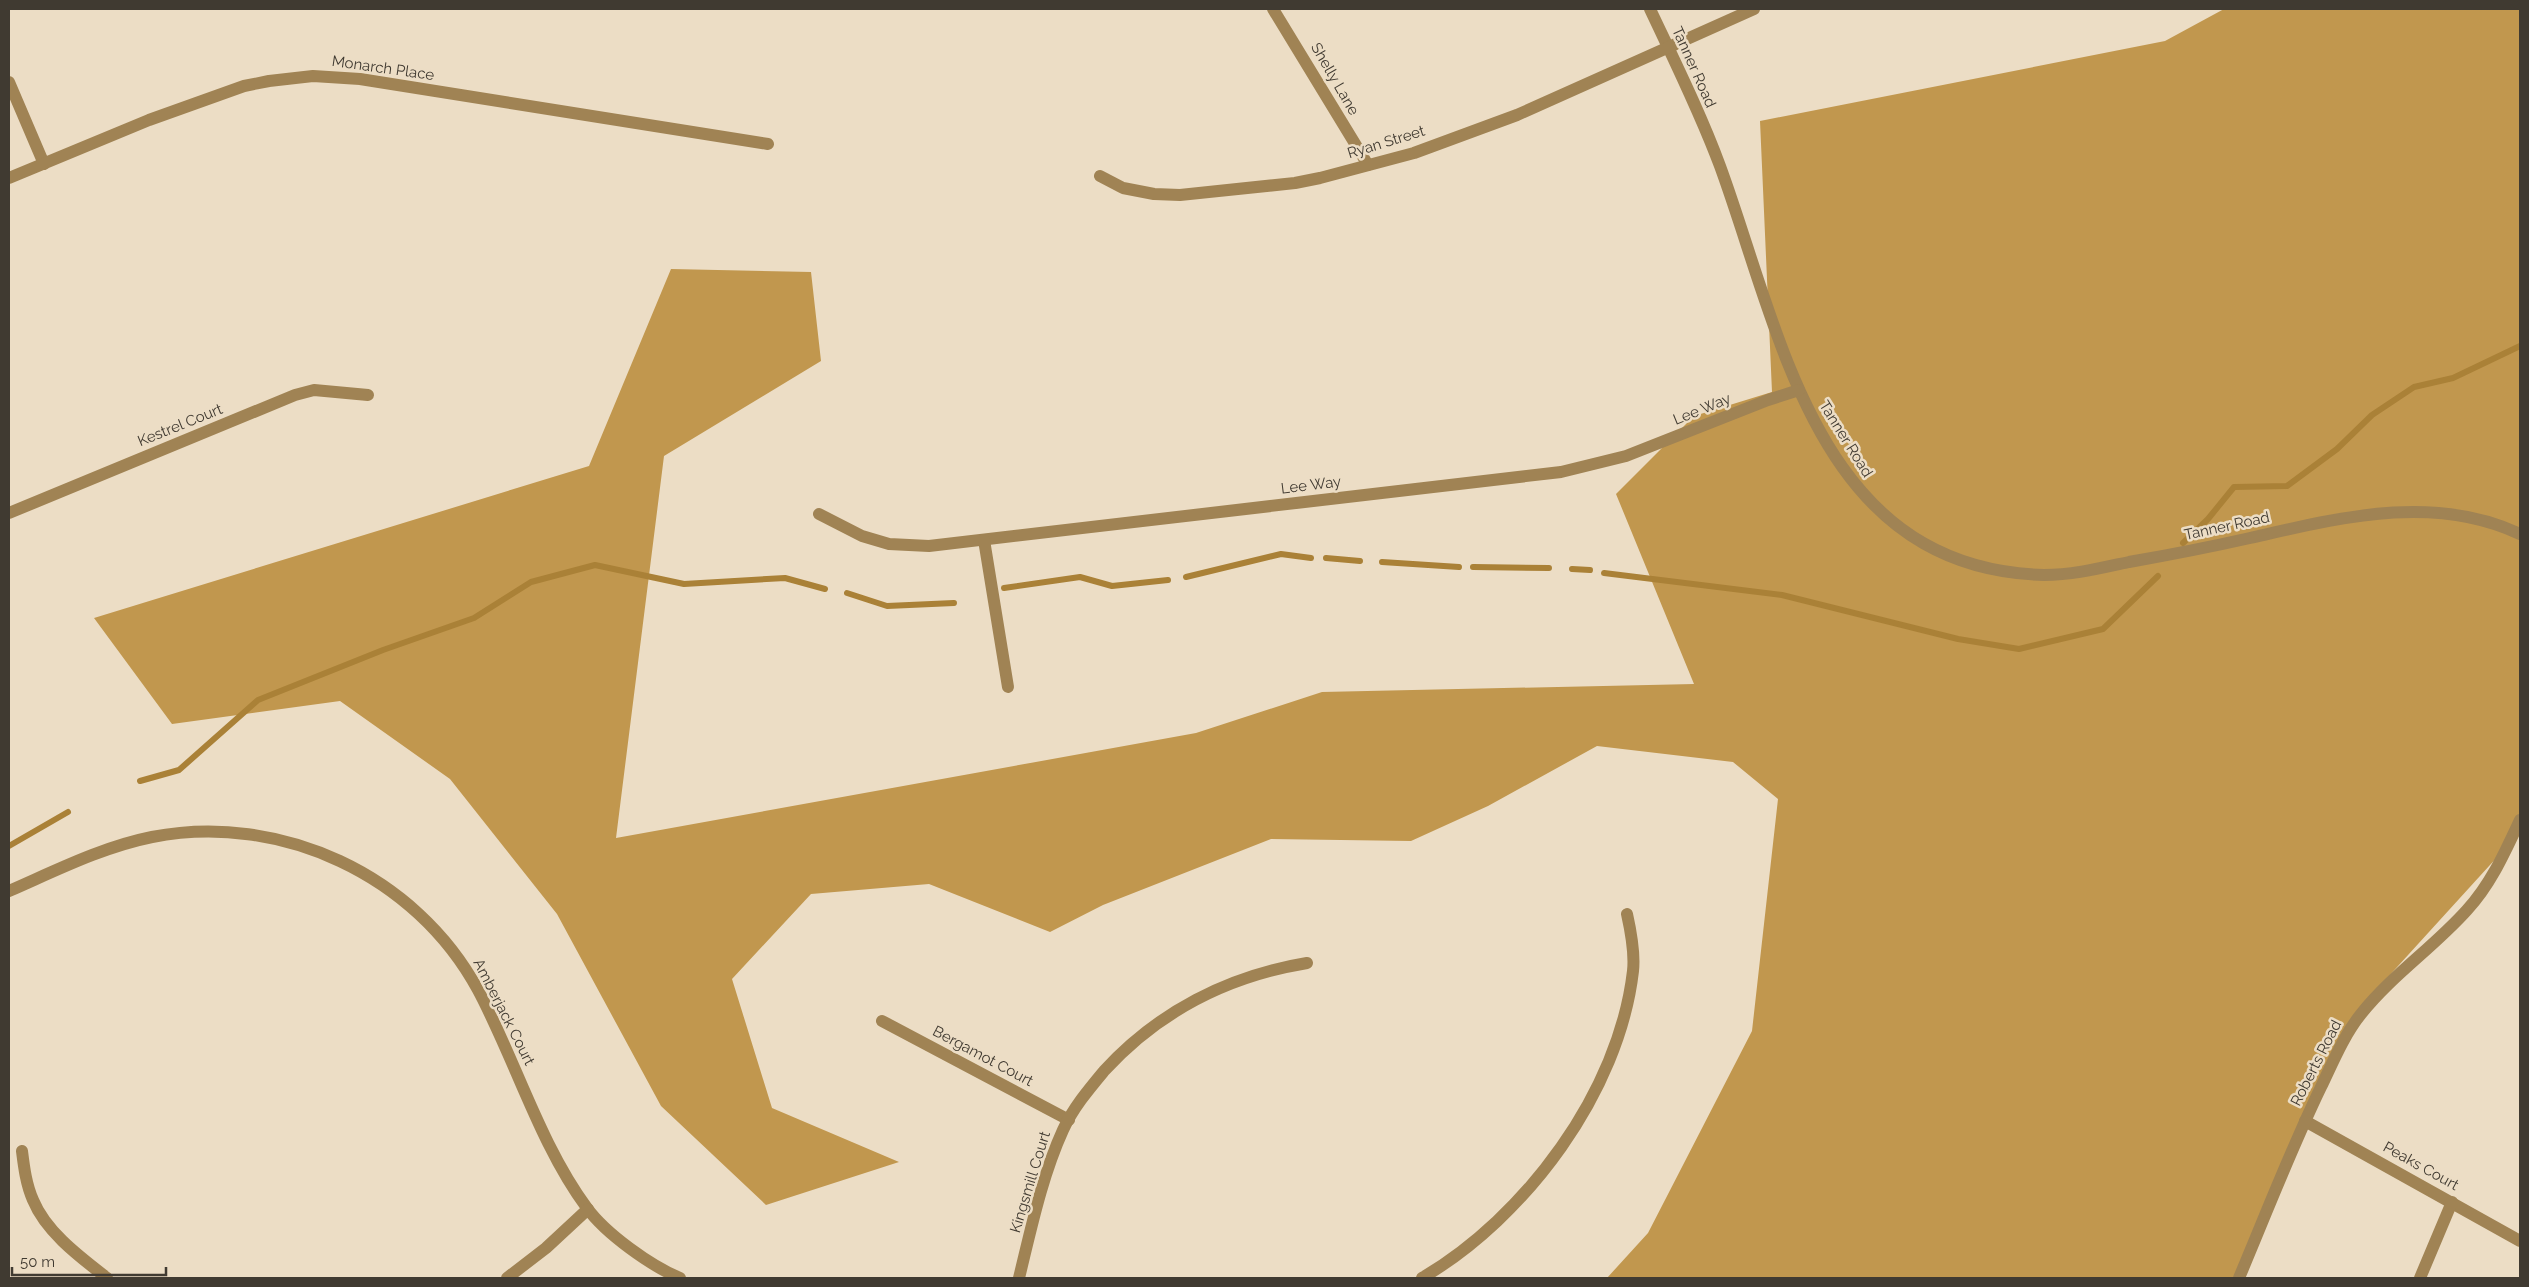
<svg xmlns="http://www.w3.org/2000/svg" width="2529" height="1287" font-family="Raleway,sans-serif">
<rect width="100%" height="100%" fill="#ecddc5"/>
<polygon fill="#c1974e" points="2224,9 2520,9 2520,832 2378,988 2310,1111 2241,1278 1607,1278 1648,1233 1752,1031 1778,799 1733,762 1597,746 1488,806 1411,841 1271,839 1103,905 1050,932 929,884 811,894 732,979 772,1108 899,1162 766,1205 661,1106 557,914 450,779 340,701 172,724 94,618 589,466 671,269 811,272 821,361 664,456 616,838 1196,733 1322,692 1694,684 1616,494 1694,416 1772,392 1760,121 2165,41"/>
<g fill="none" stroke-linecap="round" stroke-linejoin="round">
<g stroke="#aa8137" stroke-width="6">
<polyline points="2183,543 2208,519 2234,487 2287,486 2337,449 2372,415 2414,387 2453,378 2520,346"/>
<polyline points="1326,558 1360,561"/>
<polyline points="1382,562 1459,567"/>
<polyline points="1473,567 1549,568"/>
<polyline points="1572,569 1590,570"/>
<polyline points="1604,573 1782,595 1958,639 2019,649 2103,629 2158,576"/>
<polyline points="1186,577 1281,554 1311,558"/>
<polyline points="1004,588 1080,577 1112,586 1168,580"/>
<polyline points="847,593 887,606 954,603"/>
<polyline points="140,781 179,770 258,700 383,650 474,618 531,582 595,565 684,584 785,578 825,589"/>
<polyline points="9,846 68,812"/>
</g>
<g stroke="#a08354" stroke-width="12">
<polyline points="1273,9 1368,165"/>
<path d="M1650,9C1674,60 1700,112 1720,166C1782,335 1817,569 2044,575C2073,575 2101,568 2129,562C2169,555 2210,547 2250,538C2339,518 2433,493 2520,534"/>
<polyline points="9,82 44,164"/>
<polyline points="1100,176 1123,188 1154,194 1180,195 1295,183 1320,178 1414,153 1517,115 1754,9"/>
<polyline points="9,178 149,120 244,86 269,81 313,76 360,79 768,144"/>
<polyline points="9,513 295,395 314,390 368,395"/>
<polyline points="819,514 862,536 889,544 929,546 1561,472 1626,456 1768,400 1799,390"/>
<polyline points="984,540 1008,687"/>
<path d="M9,891C55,871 102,847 152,837C280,812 416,875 478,990C515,1059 540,1145 587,1208C606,1234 651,1266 680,1278"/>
<polyline points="882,1021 1069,1120"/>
<polyline points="2305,1121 2520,1241"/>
<path d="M22,1151C24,1167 26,1184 33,1200C46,1232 80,1257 107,1278"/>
<polyline points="507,1278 546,1248 588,1209"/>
<path d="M1019,1278C1031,1229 1042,1176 1063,1130C1073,1108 1089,1089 1104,1071C1158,1012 1228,976 1307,963"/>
<path d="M1422,1278C1526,1217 1619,1092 1633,971C1635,953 1631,932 1627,914"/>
<path d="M2239,1278C2266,1214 2291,1149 2321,1087C2333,1062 2344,1035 2361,1014C2392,975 2434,947 2467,910C2491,884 2505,852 2520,820"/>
<polyline points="2420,1278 2452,1202"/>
</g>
</g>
<g text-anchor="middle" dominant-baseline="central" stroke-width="5" stroke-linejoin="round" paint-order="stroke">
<g font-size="15" fill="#403a31" stroke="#ecddc5">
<text transform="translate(1694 67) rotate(66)">Tanner Road</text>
<text transform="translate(383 68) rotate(8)">Monarch Place</text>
<text transform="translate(1335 79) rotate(60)">Shelly Lane</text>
<text transform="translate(1386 142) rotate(-17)">Ryan Street</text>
<text transform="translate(1702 409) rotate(-22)">Lee Way</text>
<text transform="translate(180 425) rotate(-22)">Kestrel Court</text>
<text transform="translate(1846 439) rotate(58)">Tanner Road</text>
<text transform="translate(1311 485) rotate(-7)">Lee Way</text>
<text transform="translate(2227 526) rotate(-12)">Tanner Road</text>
<text transform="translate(504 1012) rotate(63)">Amberjack Court</text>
<text transform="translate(983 1056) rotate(28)">Bergamot Court</text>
<text transform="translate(2316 1063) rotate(-63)">Roberts Road</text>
<text transform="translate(2421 1166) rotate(29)">Peaks Court</text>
<text transform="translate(1030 1182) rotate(-73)">Kingsmill Court</text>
</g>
</g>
<rect width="2529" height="1287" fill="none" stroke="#403a31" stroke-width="20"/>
<path d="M12 1267v8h154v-8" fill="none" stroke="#403a31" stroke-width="2.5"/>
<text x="20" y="1267" font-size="15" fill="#403a31" stroke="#ecddc5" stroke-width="4" paint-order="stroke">50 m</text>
</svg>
